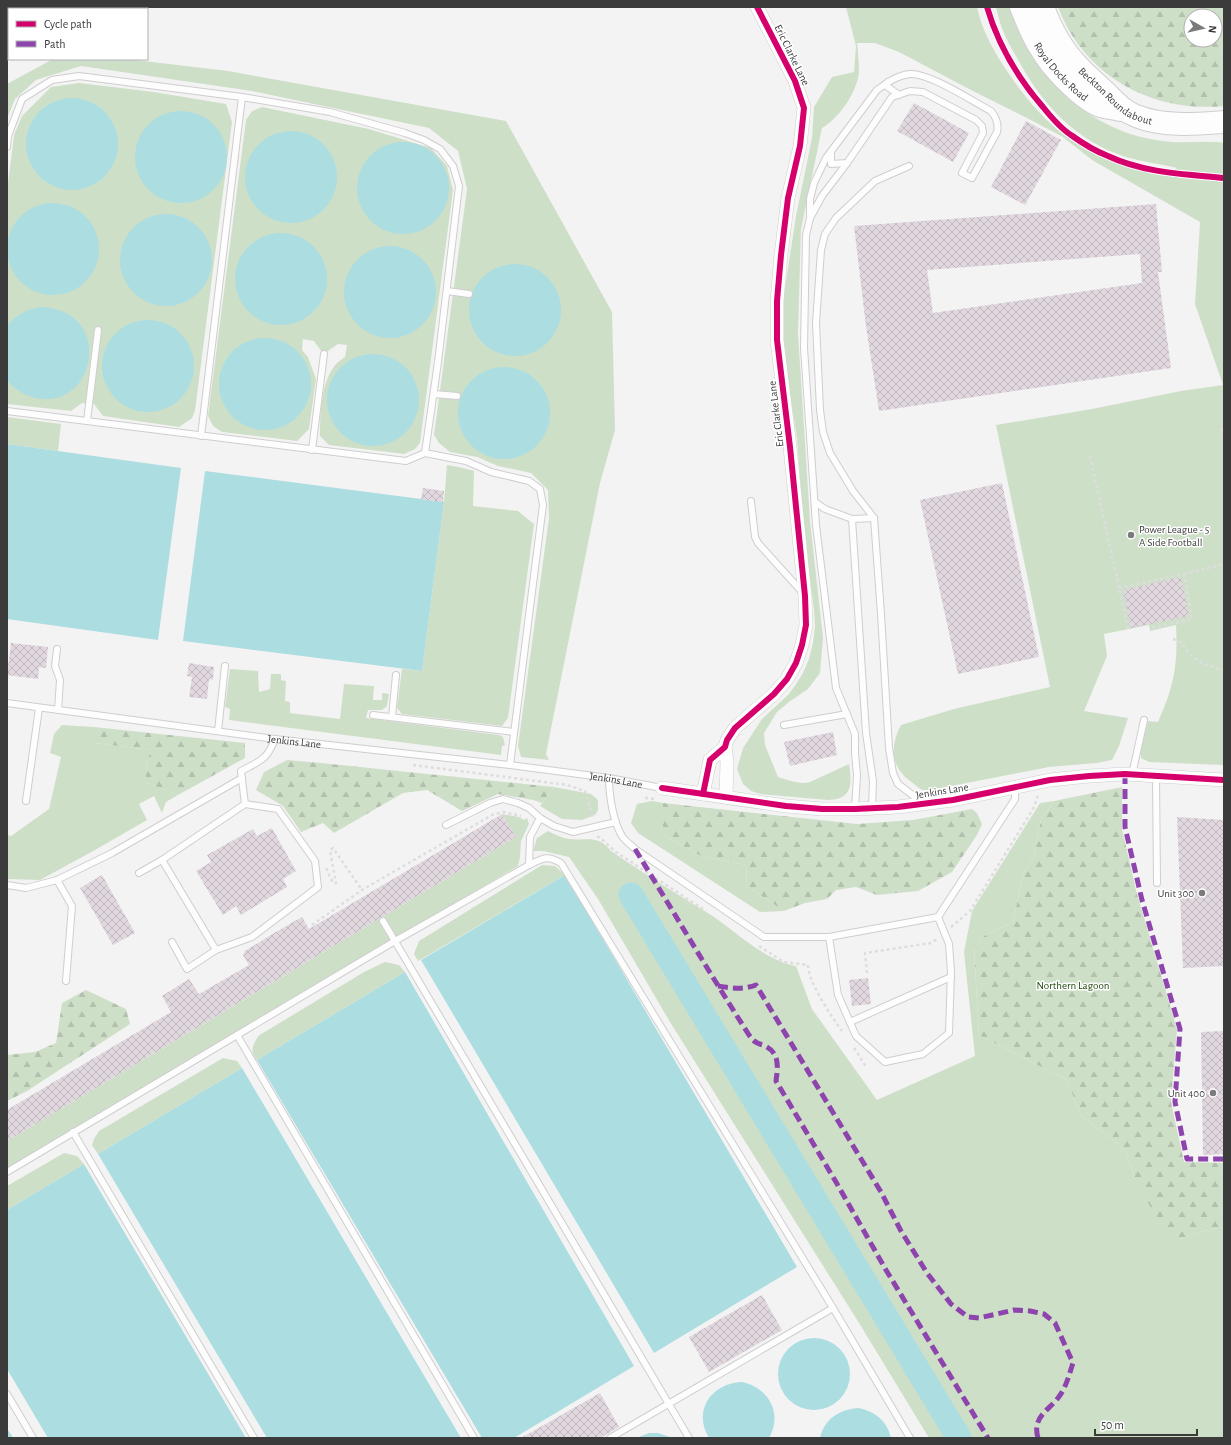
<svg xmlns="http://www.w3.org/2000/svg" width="1231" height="1445" font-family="'Alegreya Sans',sans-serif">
<defs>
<pattern id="forest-firs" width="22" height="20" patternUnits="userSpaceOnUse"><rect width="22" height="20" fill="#cedfc8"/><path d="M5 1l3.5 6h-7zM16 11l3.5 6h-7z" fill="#b2c0ad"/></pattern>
<pattern id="building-cross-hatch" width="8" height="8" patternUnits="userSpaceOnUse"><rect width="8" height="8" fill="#e1d7df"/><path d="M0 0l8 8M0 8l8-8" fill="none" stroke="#c2b9c0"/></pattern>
</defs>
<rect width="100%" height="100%" fill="#f4f3f4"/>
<g fill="#cedfc8">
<path d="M846,7H977C981,27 992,48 1003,65C1027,102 1054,134 1094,153C1102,157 1111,160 1119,163C1127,166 1153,175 1160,175C1165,175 1172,170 1177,168C1161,164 1143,162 1126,157C1077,141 1044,107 1020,63C1013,51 1006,40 1002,28C999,21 998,14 996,7H1011C1016,19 1020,33 1026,44C1054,96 1103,134 1163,141C1182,144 1206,140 1224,143V765L1149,762L1141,758L1140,751L1148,721L1158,722C1174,686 1178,665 1176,625L1150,631L1149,625L1104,634L1107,656L1084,711L1128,718L1119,746L1112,760L1097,763L1049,767L936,789C932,789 927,791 923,790C920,789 916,786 913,783C891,769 889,747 901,725L954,709L1050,687L996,425L1092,409L1181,391L1223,385L1195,304L1200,222L1092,160L1063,137L1025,117L965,87L899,52L875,43H857C858,52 859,62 859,72C857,93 839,118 822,128L801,229L798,333L810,521L823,638L820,673L808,689L789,702L777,712L764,733L765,745L778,777C789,780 799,785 810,782L849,764C852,784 853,799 828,800L760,794L751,791L743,784L737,769L743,748L762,719L789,694L796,684L803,673L809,659L813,643L815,626L814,610L804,530L797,438L781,337L784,295L796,216L812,138L814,107L832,77L854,72L856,46Z"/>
<polygon points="53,59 127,59 228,71 506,121 612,312 615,430 600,483 546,754 549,760 521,757 518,746 549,518 548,490 531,473 498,466 477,457 450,452 439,443 434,435 467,189 458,151 429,128 252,91 81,66 36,80 15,99 7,119 7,84"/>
<polygon points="79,83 154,92 226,104 232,122 195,411 192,418 179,427 103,416 94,404 82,403 71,411 7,404 7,191 14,135 22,116 51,87"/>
<path d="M262,107L369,129L431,148L447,166L453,190L420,443L415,449L404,454L329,445L320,436C320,416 321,385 333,368C336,363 341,360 345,357L347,345L338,344L328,351H321L314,341L303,339L302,350L308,357L316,379L309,429L297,441L222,432L213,426L208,416L246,120L252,111Z"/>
<polygon points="7,417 61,424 58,451 7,444"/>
<polygon points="447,465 459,467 474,471 473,506 518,511 534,524 508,718 502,726 402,714 397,708 402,669 422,671 444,502"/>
<polygon points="230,669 258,671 259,692 270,689 271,674 281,674 281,680 286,681 285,701 290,702 290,713 340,719 344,684 374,686 373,700 382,700 382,693 389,694 387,706 382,710 368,710 366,718 499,735 503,737 505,745 502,746 501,755 229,720 230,709 225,707"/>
<polygon points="62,725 94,727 94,743 152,750 147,763 145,782 178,795 166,802 162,813 154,796 139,804 147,820 95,850 40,880 7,879 7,835 11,836 49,809 61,757 50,753 54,734"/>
<polygon points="554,787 591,794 598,800 598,810 595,815 582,820 562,819 540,806"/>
<polygon points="652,801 663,803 663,835 701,856 746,865 747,886 784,911 760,912 638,833 631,823 637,804"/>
<path d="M1054,801L1041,819L1034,857L1023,874L1013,922L984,936L974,948L979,1035L1067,1080L1081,1116L1116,1142L1126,1153L1134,1177L1180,1239L1199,1232L1224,1227V1438H929L859,1323L670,1022L598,899L569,857L543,851H533L537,838L548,831C554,834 562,838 569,839C589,841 597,834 611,851C643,873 677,894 711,915C738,933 764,960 796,966L812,1009L877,1100L975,1056L964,952L972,911L1040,803Z"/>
<polygon points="502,814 519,817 524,820 527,818 529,824 521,841 520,857 518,866 7,1169 7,1141 516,837"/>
<polygon points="542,865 555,866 565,875 418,961 414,954 419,941"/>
<path d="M385,962L399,965L405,972L257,1060C249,1050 253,1046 258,1036L364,972Z"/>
<polygon points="223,1058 237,1061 242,1068 98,1154 92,1145 94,1139 99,1131"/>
<polygon points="64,1153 77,1156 84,1164 7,1210 7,1186"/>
</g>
<g fill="url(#forest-firs)" fill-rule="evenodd">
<path d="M1058,7H1224V106C1152,113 1084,76 1058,7ZM1191,16H1215V40H1191Z"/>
<polygon points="94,727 245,743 245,758 178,795 145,782 147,763 151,750 94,743"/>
<polygon points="287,760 321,763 554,787 542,803 533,800 498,794 462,811 427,790 403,793 334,833 323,823 301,832 283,806 256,790 264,772"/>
<polygon points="1122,787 1122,829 1137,894 1177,1029 1171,1102 1184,1162 1224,1163 1224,1227 1199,1232 1180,1239 1166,1235 1134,1177 1126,1153 1116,1142 1081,1116 1067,1080 979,1035 974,948 984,936 1013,922 1023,874 1034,857 1041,819 1054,801"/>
<polygon points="663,803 857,824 913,820 972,809 977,813 982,824 977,835 952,872 918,891 877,895 856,887 836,890 827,899 805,903 784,911 747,886 746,865 701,856 663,835"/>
<polygon points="86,990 126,1009 130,1024 27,1091 7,1101 7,1055 35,1052 56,1043 62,1003"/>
</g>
<g fill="#acdde1">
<circle cx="72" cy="144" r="46"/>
<circle cx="181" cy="157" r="46"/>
<circle cx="291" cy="177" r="46"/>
<circle cx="403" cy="188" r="46"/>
<circle cx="53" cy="249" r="46"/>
<circle cx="166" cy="260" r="46"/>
<circle cx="281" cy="279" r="46"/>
<circle cx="390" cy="292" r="46"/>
<circle cx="515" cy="310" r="46"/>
<path d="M39,307C113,308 98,405 41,399C27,397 16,391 7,380V326C16,315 26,310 39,307Z"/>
<circle cx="148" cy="366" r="46"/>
<circle cx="265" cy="384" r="46"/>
<circle cx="373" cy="400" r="46"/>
<circle cx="504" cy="413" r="46"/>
<polygon points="7,444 181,468 158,640 7,619"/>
<polygon points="205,471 444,502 422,671 183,641"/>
<polygon points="565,875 797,1267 654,1353 421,960"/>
<polygon points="405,972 634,1366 514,1438 482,1438 257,1060"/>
<polygon points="242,1068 461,1438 267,1438 98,1154"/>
<polygon points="84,1164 246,1438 48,1438 7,1369 7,1210"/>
<circle cx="814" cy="1374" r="36"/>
<path d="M742,1382C769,1388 783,1413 769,1438H709C692,1410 712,1383 742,1382Z"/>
<path d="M859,1408C876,1412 887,1421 891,1438H820C824,1418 841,1409 859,1408Z"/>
<polygon points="649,1433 658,1433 673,1438 636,1438"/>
</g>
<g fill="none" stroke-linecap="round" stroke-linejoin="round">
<polyline stroke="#acdde1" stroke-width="4" points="7,1432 11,1438"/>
<polyline stroke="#acdde1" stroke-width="25" points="631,895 959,1438"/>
</g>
<g fill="url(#building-cross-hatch)" fill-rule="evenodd">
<polygon points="914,103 969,133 953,162 897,131"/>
<polygon points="1026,121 1061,140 1025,205 991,187"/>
<path d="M1156,204L1162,272H1158L1171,368L879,411L866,326L854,226ZM1140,254L1142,283L933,313L927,270Z"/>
<polygon points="1002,483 1039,657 958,674 920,500"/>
<polygon points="423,488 444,491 443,502 421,499"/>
<polygon points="1181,577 1189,616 1131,628 1123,590"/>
<polygon points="11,643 48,647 46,668 39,667 38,679 7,675"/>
<polygon points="189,663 214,667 213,680 209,679 207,699 189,697 192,677 187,676"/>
<polygon points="833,732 837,755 790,766 784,742"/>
<polygon points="502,814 516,837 7,1141 7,1110 171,1012 162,996 189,979 199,994 249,965 243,955 245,951 274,933 302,917 309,929"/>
<polygon points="1177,817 1224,820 1224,966 1183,968"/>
<polygon points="272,828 296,871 283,879 287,887 241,915 236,906 223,915 196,871 211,862 207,855 253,829 257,836"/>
<polygon points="102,875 135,933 113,945 80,888"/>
<polygon points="868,978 871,1004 852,1006 849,980"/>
<polygon points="1224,1031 1224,1154 1203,1155 1201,1032"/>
<polygon points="762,1295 782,1330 709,1372 689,1337"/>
<polygon points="600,1393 619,1427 600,1438 521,1438"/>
</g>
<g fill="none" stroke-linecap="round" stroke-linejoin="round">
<g stroke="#cfcecf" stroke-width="8">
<g id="lane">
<polyline points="888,82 885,85 899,95"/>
<polyline points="7,147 8,136 22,99 52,80 79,76 242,97 330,112 405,133 424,140 440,149 453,166 459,186 438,362 425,453"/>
<polyline points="831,152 831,164 847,163"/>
<path d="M810,218L822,196L847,163L892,97L910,91L923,92L976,120L982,126L983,133L962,173L972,178L997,132C999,123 996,117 991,111C972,101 930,73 910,74C897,75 887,83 877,90L826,158L814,183L810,199V218L806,235L804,348L816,525L836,688L855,734V753L857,775L855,809"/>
<polyline points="447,291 469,294"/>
<polyline points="434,394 457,396"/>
<polyline points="7,411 406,461 425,453 466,461 491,472 529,481 540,489 543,505 510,765"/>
<polyline points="87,421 98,330"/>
<polyline points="201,436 242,97"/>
<polyline points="312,450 324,354"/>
<polyline points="751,501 755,537 758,543 803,593"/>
<polyline points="815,502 825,509 852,519 874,518 881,614 889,748 893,773 898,784 923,803"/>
<polyline points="874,518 853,491 830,453 823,432 820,410 816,323 821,250 825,234 836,218 875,181 909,166"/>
<polyline points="852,519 866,733 873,781 872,808"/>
<polyline points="57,649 55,666 60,680 58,710"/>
<path id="s1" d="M7,703L275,739L510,765L609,778L662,788"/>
<polyline points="373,715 514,732"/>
<polyline points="392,717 396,675"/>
<polyline points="784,725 847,714"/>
<polyline points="218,731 225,666"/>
<polyline points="1132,775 1144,720"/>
<polyline points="1156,776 1157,883"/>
<path d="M609,778C609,794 613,822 622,836C625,841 631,845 635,849L764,937H829L938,917L1015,799V787"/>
<polyline points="26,801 39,708"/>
<path d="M245,804L278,809L315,861L318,887L252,937L216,950L162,860L245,804L241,771C260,761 267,760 275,739"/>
<polyline points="446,825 490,803 503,799 518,803 529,808 540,818 554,826 573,832 616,822"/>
<polyline points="529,865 530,837 540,818"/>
<polyline points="139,873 162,860"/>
<polyline points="57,880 72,906 66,981"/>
<polyline points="7,885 26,888 57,880 112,853 242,778"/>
<polyline points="383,921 689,1438"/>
<polyline points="829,937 838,995 856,1036 885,1062 923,1054 949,1033 951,972 949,944 938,917"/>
<polyline points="172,942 187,969 216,950"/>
<polyline points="850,1022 951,977"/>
<polyline points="237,1035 474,1438"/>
<polyline points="73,1132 254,1438"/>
<path d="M7,1172L395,941L529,865C543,858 547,855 561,863L833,1308L910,1438"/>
<polyline points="7,1394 33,1438"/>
<polyline points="610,1438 833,1308"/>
</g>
</g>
<g stroke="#cfcecf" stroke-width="14">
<g id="street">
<polyline points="725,747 727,762 726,797"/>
<polyline points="662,788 786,806 822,809 855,809 898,807 953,800 1050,780 1089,776 1125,774 1224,780"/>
<polyline points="703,794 710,760 725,747 727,740 735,728 774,694 787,679 796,663 802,645 806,625 805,596 790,447 777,340 777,301 781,255 788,198 800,146 804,108 795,81 757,7"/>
</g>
</g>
<g stroke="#cfcecf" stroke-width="24">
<g id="highway">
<path id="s2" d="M1021,7C1027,21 1032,36 1041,49C1051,67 1080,97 1098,105C1105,108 1113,108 1120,110"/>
<path id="s3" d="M1043,7C1051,29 1063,51 1079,67C1086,75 1095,82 1103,90C1114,100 1122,111 1136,116C1164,127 1195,124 1224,122"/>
</g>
</g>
<g stroke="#deddde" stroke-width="2.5" stroke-dasharray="3 3" stroke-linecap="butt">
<polyline points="1221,428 1224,439"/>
<polyline points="1090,456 1128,629"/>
<polyline points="1184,574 1224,564"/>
<polyline points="1119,588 1184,574 1192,619 1149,628"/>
<polyline points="1173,639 1182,643 1189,654 1202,663 1224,671"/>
<polyline points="413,765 567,785 585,791 593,817 592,818"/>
<polyline points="645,798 655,799"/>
<polyline points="597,837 599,837 616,852 706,911"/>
<polyline points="326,868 333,883 336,883 330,850 333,848 362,890"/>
<polyline points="312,925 362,890 492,815 503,812 521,816"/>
<polyline points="951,927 970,911 1033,809 1038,796"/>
<path d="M759,946L784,962L808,965C808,982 832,1017 842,1031"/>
<polyline points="867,973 865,953 931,943 937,939"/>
<polyline points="854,1048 867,1068"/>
</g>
<use href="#lane" stroke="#fdfdfd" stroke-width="6"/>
<use href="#street" stroke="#fdfdfd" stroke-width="13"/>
<use href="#highway" stroke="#fdfdfd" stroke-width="22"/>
<g stroke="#8e44ad" stroke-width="5" stroke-dasharray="10 5" stroke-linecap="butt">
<polyline points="1125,774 1125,827 1142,900 1180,1029 1175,1102 1187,1159 1224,1159"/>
<path d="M635,849C673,911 710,974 749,1035C754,1042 756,1043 763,1045C780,1052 778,1066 776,1081L836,1182L886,1270L988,1438"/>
<path d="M718,986C731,988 743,990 756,985L881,1192L901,1231L927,1273L951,1304L968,1317L979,1318L1014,1310L1030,1311L1044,1314L1055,1323L1073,1363C1069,1375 1066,1388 1058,1398C1048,1411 1032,1417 1038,1438"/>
</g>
<g stroke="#fff" stroke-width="8">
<g id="cycleway">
<path d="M987,7C998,45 1017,77 1043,107C1051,117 1060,128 1071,135C1082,143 1095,151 1108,156C1144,173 1185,174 1224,178"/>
<polyline points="662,788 786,806 822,809 855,809 898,807 953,800 1050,780 1089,776 1125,774 1224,780"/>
<polyline points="703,794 710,760 725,747 727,740 735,728 774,694 787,679 796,663 802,645 806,625 805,596 790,447 777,340 777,301 781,255 788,198 800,146 804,108 795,81 757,7"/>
</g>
</g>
<use href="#cycleway" stroke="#d6006c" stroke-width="6"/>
</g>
<g fill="#7c7b7c" stroke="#fff" stroke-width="1.5">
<circle cx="1131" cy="535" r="4"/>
<circle cx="1202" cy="893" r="4"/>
<circle cx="1213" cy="1093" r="4"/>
</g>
<g text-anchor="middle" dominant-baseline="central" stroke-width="3" stroke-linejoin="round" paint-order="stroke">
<g font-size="11" fill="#3c3b3c" stroke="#fff">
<text transform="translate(792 55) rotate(64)">Eric Clarke Lane</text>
<text stroke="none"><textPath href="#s2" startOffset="77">Royal Docks Road</textPath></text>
<text stroke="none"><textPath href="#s3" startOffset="118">Beckton Roundabout</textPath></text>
<text transform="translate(776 414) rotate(-97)">Eric Clarke Lane</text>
<text stroke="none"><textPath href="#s1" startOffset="290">Jenkins Lane</textPath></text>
<text stroke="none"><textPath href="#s1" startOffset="614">Jenkins Lane</textPath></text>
<text transform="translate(942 791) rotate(-9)">Jenkins Lane</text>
</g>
<g font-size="11" fill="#3c3b3c" stroke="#fff" text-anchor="end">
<text x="1139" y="529" text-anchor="start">Power League - 5<tspan x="1139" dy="13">A Side Football</tspan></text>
<text x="1194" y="893">Unit 300</text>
<text x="1205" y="1093">Unit 400</text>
</g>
<g font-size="11" fill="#1d4606" stroke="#fff">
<text x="1073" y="985">Northern Lagoon</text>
</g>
</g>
<rect width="1231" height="1445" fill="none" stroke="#3c3b3c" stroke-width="16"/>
<rect x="8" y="8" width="140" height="52" fill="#ffffff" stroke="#b1b1b1"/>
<rect x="16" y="21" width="20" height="6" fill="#d6006c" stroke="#b1b1b1"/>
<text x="44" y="28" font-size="12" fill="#3c3b3c">Cycle path</text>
<rect x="16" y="41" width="20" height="6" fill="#8e44ad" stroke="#b1b1b1"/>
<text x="44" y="48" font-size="12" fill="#3c3b3c">Path</text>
<g transform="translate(1203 28) rotate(98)"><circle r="19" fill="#ffffff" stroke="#b1b1b1"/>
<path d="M0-3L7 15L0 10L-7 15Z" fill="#7c7b7c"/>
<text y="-6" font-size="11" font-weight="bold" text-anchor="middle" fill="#3c3b3c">N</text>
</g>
<path d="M1095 1429v6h102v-6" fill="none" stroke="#3c3b3c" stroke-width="2"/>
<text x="1101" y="1429" font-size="12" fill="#3c3b3c" stroke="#ffffff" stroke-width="3" paint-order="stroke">50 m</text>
</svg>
